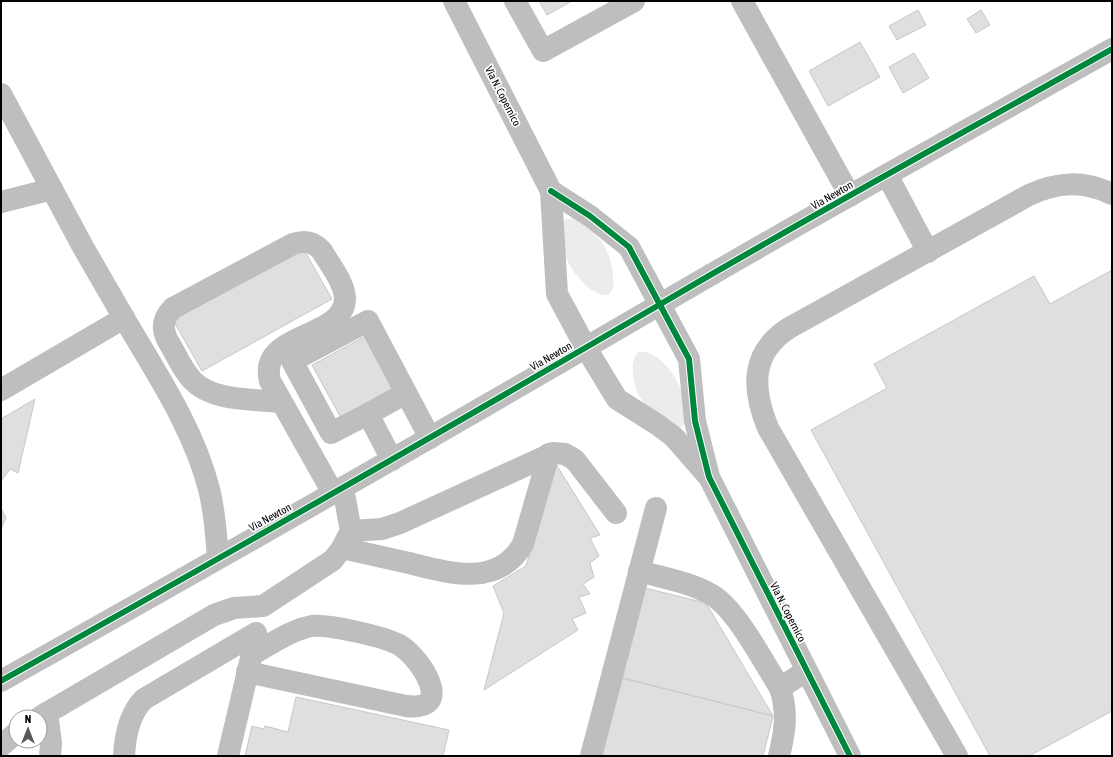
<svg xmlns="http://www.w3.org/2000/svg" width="1113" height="757" font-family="'Asap Condensed',sans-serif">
<rect width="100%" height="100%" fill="#fff"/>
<g fill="#ececec">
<path d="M574,218C598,235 611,246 613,278C614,285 614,291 608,295C590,297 567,267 564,251C563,242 563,232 563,222L566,219Z"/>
<path d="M638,352C658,348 679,379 683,395C685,404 684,414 685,423L680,429C669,421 655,415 646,405C635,395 627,364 638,352Z"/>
</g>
<g fill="#dfdfdf" stroke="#c7c7c7">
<polygon points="539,1 572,1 547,15"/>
<polygon points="918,10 926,25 897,40 889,26"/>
<polygon points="981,10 990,25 976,33 967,19"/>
<polygon points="860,42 880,77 828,106 809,71"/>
<polygon points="914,53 929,78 903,93 889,67"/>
<polygon points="303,248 332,299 202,371 173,320"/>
<polygon points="1112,270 1112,711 1029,756 990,756 811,430 887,388 874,364 1034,276 1050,304"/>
<polygon points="366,336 395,389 341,418 312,365"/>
<polygon points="35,399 18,473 10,469 1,481 1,419"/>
<polygon points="554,461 600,535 590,538 599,556 590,563 594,577 583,584 590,594 579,597 586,613 572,619 578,630 484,690 504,613 493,586 526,566"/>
<polygon points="1,508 6,518 1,529"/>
<polygon points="645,588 706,603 773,716 622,678"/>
<polygon points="622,678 773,716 763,756 602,756"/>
<polygon points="296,697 449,730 443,756 245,756 252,726 264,729 265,726 288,732"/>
</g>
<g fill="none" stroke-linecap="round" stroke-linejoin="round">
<g stroke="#bebebe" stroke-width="22">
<polyline points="454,1 551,191 557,294 586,348 617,399 658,425 674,437 707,475"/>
<polyline points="515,1 543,51 634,1"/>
<polyline points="742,1 850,196"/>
<polyline points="1,94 83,247 124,318 1,390"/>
<polyline points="887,175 928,252"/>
<polyline points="551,191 590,216 629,247 689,359 695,421 709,477 850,756"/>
<polyline points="1,202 52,189"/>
<path d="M124,318C156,373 193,427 209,489C215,512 216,535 218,558"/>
<path d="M282,402C253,399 213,402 192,380C183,370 177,357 171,346C162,332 160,321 173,308L293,244C305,240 314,242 322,251C330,265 344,282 345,298C345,340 257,331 270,381L333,493"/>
<polyline points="368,414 406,393"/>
<polyline points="392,460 368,414 331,433 292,361 368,321 430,438"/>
<polyline points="351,531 382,529 400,523 553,453 565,454 575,460 616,513"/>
<path d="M342,548C364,553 387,558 409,563C449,573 498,588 523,544L549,454"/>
<path d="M639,571C663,578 690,582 712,595C737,610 764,663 780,688L806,671"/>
<path d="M247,672L406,706C456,712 421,659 401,646C388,637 327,624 312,626C290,630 270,645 251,655"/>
<path d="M1,681C221,558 441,432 659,305C808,217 961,134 1112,49"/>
<polyline points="47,713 51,743 50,756"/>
<polyline points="40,717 214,615 234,608 263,606 333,560 342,548 351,531 343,488"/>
<polyline points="1,746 16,733"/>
<path d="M124,756C125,736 129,714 144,699L256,633"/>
<polyline points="228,756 251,658"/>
<polyline points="591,756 656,508"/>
<path d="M779,756C785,732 788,712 780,688"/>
<path d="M957,756L768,428C752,389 750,353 789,328L1029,195C1057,182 1083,180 1112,194"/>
</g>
<g stroke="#fff" stroke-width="8">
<g id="cycleway">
<polyline points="551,191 590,216 629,247 689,359 695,421 709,477 850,756"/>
<path d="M1,681C221,558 441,432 659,305C808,217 961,134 1112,49"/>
</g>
</g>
<use href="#cycleway" stroke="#00873e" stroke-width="6"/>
</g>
<g text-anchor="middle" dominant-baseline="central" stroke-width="3.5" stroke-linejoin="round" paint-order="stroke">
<g font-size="11" fill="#000" stroke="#fff">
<text transform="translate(503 96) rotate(63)">Via N. Copernico</text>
<text transform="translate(832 195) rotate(-30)">Via Newton</text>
<text transform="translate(551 356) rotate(-30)">Via Newton</text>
<text transform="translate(270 517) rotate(-29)">Via Newton</text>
<text transform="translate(788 612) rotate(63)">Via N. Copernico</text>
</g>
</g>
<rect width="1113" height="757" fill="none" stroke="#000000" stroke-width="4"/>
<g transform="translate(28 729)"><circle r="19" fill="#ffffff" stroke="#999999"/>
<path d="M0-3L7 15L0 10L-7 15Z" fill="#595959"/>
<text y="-6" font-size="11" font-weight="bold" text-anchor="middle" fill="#000000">N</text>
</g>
</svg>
